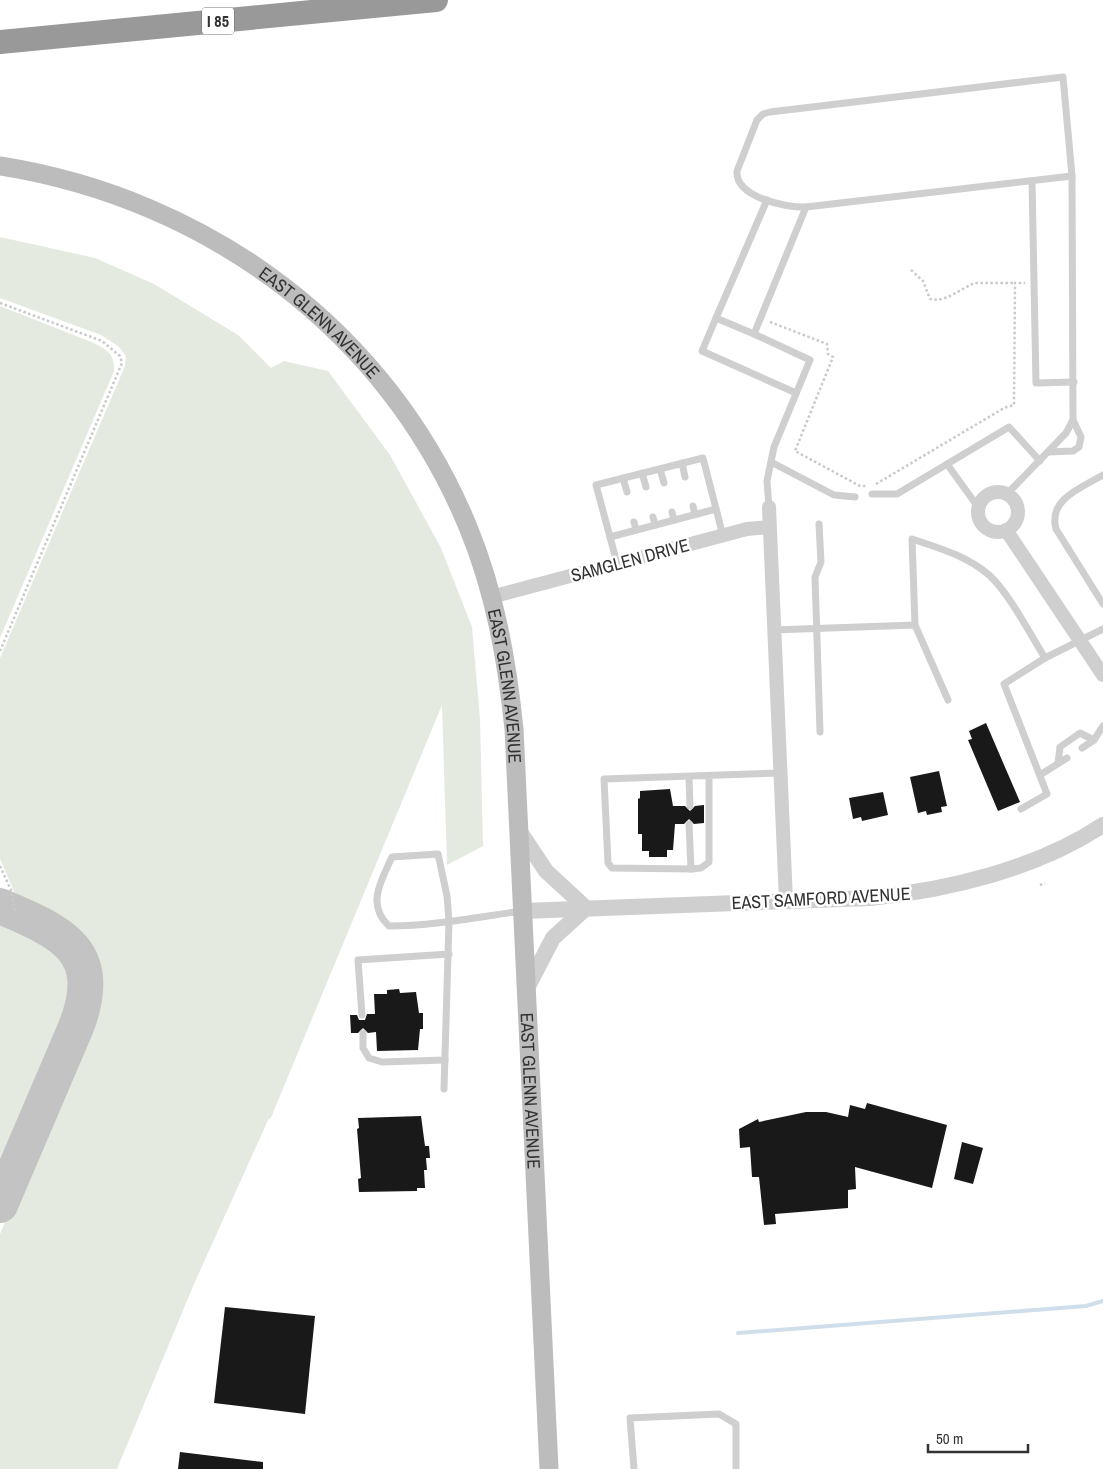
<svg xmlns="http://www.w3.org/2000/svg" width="1103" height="1469" font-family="'Archivo Narrow',sans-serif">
<rect width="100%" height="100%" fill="#fff"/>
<g fill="#e4eadf">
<path d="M0,237L95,258L154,284L238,335L271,368L284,361L328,371L390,455L441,548L472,627L480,719L483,846L447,865L442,705L270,1120L269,1118L194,1284L117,1469H0V1234L88,1028C101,990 100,945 61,922C48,914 33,909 19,903L0,859V658L125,366L126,356L118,346L101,335L0,298Z"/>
<path d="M0,306L94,343C107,350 115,354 114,371L0,638Z"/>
<path d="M0,918C49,939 79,949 72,1010L0,1179Z"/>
</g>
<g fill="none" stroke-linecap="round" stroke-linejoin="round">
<polyline stroke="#d0deeb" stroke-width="4" points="738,1333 1086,1306 1103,1301"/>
<path stroke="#c3c3c3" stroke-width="36" d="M0,906C61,932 106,950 76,1027L0,1205"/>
</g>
<g fill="#191919">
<polygon points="986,723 1020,802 998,811 968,740 972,739 969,731"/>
<polygon points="939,771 947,806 941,807 942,812 927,815 926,811 918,813 910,777"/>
<polygon points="670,789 673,806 685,806 690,811 695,806 704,805 704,823 694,824 689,819 684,824 675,824 673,850 667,850 667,857 649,857 649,851 642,851 642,834 638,834 638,799 640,798 640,791"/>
<polygon points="883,792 888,815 862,821 861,817 853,819 849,798"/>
<polygon points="399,989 400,993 416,992 419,1013 423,1013 423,1029 420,1029 418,1050 377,1051 376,1032 368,1033 363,1028 358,1033 351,1033 350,1015 357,1015 359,1020 365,1020 367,1014 375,1014 374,994 387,994 387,990"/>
<polygon points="867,1103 947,1125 932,1188 855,1167 856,1189 848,1190 848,1208 775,1214 776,1224 764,1225 759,1177 752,1177 750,1147 740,1148 739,1129 758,1119 759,1122 806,1112 826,1112 848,1117 850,1105 865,1109"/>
<polygon points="421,1116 425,1146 429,1146 430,1158 426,1158 427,1170 424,1170 425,1188 417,1188 417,1191 359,1192 358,1179 361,1178 357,1129 359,1128 358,1118"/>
<polygon points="962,1142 983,1148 973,1184 954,1179"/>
<polygon points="225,1307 315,1316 305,1414 214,1403"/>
<polygon points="180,1452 263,1462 263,1469 178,1469"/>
</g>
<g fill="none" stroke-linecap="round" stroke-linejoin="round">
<g stroke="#c9c9c9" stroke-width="2.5" stroke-dasharray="2.5 2.5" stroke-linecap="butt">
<polyline points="911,270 923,281 930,299 938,300 948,297 974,283 1015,283"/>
<polyline points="0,303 102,341 120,356 122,363 0,651"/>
<polyline points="770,322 827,344 828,354 833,357 795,451 860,486 866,486"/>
<polyline points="876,484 1004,408 1014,405 1015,283 1025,283"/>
<polyline points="0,866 11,890 15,912"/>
<polyline points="1040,885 1045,883"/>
</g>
<g stroke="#cfcfcf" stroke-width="7">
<polyline points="1032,181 1036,383 1074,382"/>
<polyline points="806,207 1072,176"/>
<polyline points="716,318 702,351 796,393"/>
<polyline points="754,334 716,318 767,200"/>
<polyline points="1048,452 1073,451 1079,447 1081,437 1073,420"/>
<polyline points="771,462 834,495 855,497"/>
<polyline points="682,463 685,477"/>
<polyline points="947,464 978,507"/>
<polyline points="660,469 664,483"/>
<polyline points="642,473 646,487"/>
<path d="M1103,475C1081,488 1048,499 1056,529L1103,604"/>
<polyline points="623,478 627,492"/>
<polyline points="872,494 897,494 1009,427 1040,461"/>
<polyline points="693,506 695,514"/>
<path d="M769,507L767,481L774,447L810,360L754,334L806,207C786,208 735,197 737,171L757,120L763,114L770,112L1063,77L1072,176L1073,420L1066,433L1007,494"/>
<polyline points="672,512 674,520"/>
<polyline points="653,517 655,525"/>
<polyline points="634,522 636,530"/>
<polyline points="819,524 821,562 815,577 820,732"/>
<polyline points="610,537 716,509"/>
<polyline points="617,563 596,485 703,458 723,536"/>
<path d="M915,625L912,539C939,548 967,556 989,575C1009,593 1030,634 1045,658"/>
<polyline points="773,630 915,625 948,700"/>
<polyline points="1082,748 1094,740 1103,726"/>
<polyline points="1058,763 1060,747 1080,733 1094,740"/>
<polyline points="1040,775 1067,758"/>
<polyline points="709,776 709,862 701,868 691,869 612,868 608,863 604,779 779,773"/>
<polyline points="689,777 690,806"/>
<polyline points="1021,809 1047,794 1004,684 1045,658 1103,629"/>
<polyline points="689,824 691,869"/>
<polyline points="362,1015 358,960 449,954"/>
<polyline points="363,1033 363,1048 369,1058 382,1062 445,1060"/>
<path d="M444,1089L449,921L447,896L438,854L392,857C381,881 366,905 389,926C433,926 478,917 522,911"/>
<polyline points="634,1469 630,1418 719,1414 736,1424 736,1469"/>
</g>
<g stroke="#cfcfcf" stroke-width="14">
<circle cx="998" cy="512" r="20"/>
<polyline points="769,507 786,901"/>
<polyline points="1006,530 1103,675"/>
<polyline points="491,597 747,529 769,527"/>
</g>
<g stroke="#cfcfcf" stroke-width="16">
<polyline points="518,829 546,871 586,908"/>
<path d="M523,911L870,898C948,890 1037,869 1103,825"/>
<polyline points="526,990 553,938 586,908"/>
</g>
<path stroke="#bcbcbc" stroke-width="19" id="s1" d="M0,166C208,199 387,330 468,527C495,592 507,661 514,729L549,1469"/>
<polyline stroke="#999" stroke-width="24" points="0,42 436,0"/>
</g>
<g text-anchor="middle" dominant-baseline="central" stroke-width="5" stroke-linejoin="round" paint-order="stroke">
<rect fill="#fff" stroke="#707070" stroke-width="1" x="202" y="7.5" width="32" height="27" rx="4"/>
<g font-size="16" font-weight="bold" fill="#323232">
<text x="218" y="21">I 85</text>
</g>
<g font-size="18" fill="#323232" stroke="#fff">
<text stroke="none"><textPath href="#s1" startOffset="362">EAST GLENN AVENUE</textPath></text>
<text transform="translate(630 560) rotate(-15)">SAMGLEN DRIVE</text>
<text stroke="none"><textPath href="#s1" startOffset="782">EAST GLENN AVENUE</textPath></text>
<text transform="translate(821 898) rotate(-3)">EAST SAMFORD AVENUE</text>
<text stroke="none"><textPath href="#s1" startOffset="1188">EAST GLENN AVENUE</textPath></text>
</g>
</g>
<path d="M928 1444v8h100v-8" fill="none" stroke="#323232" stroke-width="2.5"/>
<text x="936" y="1444" font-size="15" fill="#323232" stroke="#ffffff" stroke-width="4" paint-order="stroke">50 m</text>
</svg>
